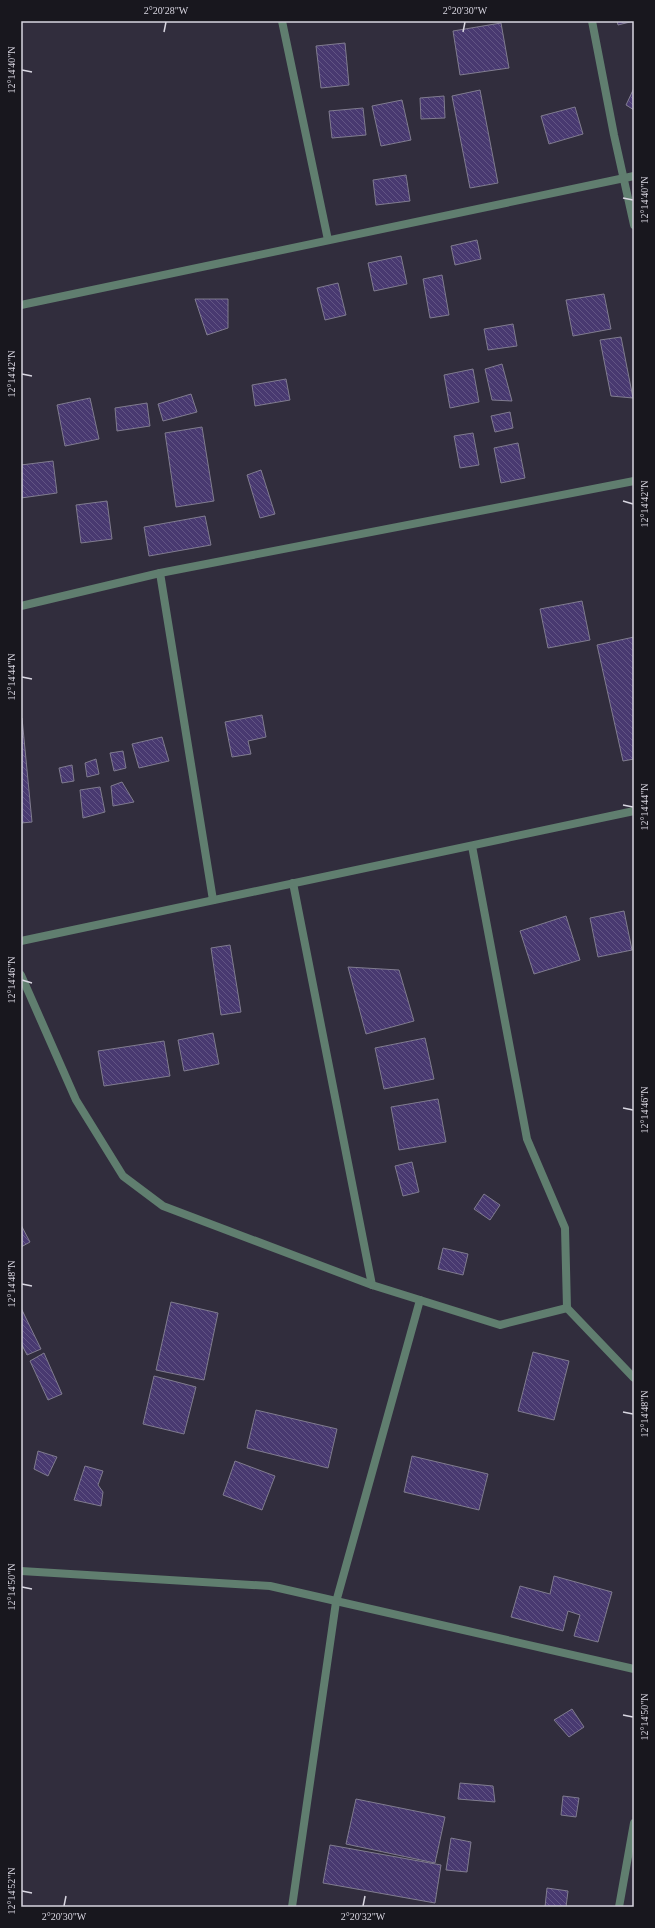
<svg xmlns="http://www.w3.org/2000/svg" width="655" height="1928" font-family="'Times New Roman',serif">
<defs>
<pattern id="building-back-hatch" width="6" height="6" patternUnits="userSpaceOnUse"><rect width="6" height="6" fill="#483970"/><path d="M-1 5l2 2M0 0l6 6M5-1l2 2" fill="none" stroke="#625584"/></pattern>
</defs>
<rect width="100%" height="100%" fill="#312d3d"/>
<g fill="url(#building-back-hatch)" stroke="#807c8f">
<polygon points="617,21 634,21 618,25"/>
<polygon points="501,23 509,68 460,75 453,31"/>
<polygon points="345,43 349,85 321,88 316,46"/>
<polygon points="634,88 634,110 626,105"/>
<polygon points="480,90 498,183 470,188 452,96"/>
<polygon points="444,96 445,118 421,119 420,98"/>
<polygon points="402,100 411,140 381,146 372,106"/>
<polygon points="575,107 583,134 549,144 541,116"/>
<polygon points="363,108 366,135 332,138 329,111"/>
<polygon points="406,175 410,201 376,205 373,180"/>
<polygon points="477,240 481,259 455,265 451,246"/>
<polygon points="401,256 407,284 374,291 368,263"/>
<polygon points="442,275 449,315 430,318 423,279"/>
<polygon points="338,283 346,315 325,320 317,288"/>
<polygon points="604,294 611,329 573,336 566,300"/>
<polygon points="195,299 228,299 228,328 207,335"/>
<polygon points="513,324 517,346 488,350 484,329"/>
<polygon points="621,337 633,398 611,396 600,340"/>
<polygon points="502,364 512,401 492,400 485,369"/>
<polygon points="473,369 479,402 450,408 444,375"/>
<polygon points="286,379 290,400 255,406 252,385"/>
<polygon points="191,394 197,412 163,421 158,404"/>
<polygon points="90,398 99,439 65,446 57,405"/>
<polygon points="147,403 150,426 117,431 115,408"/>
<polygon points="510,412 513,428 495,432 491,416"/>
<polygon points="202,427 214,501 176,507 165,433"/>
<polygon points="473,433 479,465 460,468 454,436"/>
<polygon points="518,443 525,478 501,483 494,448"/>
<polygon points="53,461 57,493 21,498 21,465"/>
<polygon points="261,470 275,514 260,518 247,475"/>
<polygon points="107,501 112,539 81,543 76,505"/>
<polygon points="205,516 211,545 149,556 144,527"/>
<polygon points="582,601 590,640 548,648 540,609"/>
<polygon points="634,637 634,759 623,761 597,645"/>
<polygon points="262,715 266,737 248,741 251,754 232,757 225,722"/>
<polygon points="21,718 22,718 32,822 21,823"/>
<polygon points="162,737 169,761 139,768 132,744"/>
<polygon points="123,751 126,768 114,771 110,753"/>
<polygon points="96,759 99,774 87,777 85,763"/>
<polygon points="72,765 74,781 62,783 59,768"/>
<polygon points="122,782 134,802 113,806 111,786"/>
<polygon points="100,787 105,812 83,818 80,790"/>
<polygon points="624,911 632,950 598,957 590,918"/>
<polygon points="566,916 580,960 534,974 520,931"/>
<polygon points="230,945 241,1012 221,1015 211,948"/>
<polygon points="348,967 399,970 414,1021 366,1034"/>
<polygon points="213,1033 219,1064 184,1071 178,1040"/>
<polygon points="425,1038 434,1079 384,1089 375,1048"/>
<polygon points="164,1041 170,1076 104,1086 98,1051"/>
<polygon points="438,1099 446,1142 399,1150 391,1107"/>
<polygon points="412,1162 419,1192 403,1196 395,1166"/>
<polygon points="484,1194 500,1205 490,1220 474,1209"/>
<polygon points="21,1225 30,1242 21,1247"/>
<polygon points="443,1248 468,1254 463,1275 438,1269"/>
<polygon points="171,1302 218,1313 204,1380 156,1370"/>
<polygon points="21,1308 41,1349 27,1355 21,1343"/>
<polygon points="533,1352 569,1361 554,1420 518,1411"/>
<polygon points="44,1353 62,1394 48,1400 30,1361"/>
<polygon points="154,1376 196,1387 184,1434 143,1424"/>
<polygon points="256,1410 337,1429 328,1468 247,1448"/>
<polygon points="38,1451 57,1457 48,1476 34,1469"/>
<polygon points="412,1456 488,1474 479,1510 404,1492"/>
<polygon points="235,1461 275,1476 262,1510 223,1495"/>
<polygon points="85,1466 103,1471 98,1485 103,1492 101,1506 74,1500"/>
<polygon points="554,1576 612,1592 598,1642 574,1636 580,1615 568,1611 563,1631 511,1617 520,1586 550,1594"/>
<polygon points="572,1709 584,1727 569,1737 554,1720"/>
<polygon points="460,1783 493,1786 495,1802 458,1799"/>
<polygon points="563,1796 579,1798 576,1817 561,1815"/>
<polygon points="356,1799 445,1817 435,1863 346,1844"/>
<polygon points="451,1838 471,1842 467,1872 446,1870"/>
<polygon points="330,1845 441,1865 435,1903 323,1883"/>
<polygon points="547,1888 568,1891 566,1907 545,1907"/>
</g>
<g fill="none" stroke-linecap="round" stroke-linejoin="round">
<g stroke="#607e6f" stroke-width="8">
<polyline points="282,21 328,240"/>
<polyline points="592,21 614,135 634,225"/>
<polyline points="21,305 634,176"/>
<polyline points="160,573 213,900"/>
<polyline points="21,606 160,573 634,481"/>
<polyline points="472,846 527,1139 565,1228 567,1308 634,1378"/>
<polyline points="293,883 372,1285 500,1325 567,1308"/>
<polyline points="21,941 634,811"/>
<polyline points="21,975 76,1100 123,1176 163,1206 372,1285"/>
<polyline points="21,1571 270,1586 634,1669"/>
<polyline points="292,1907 336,1602 420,1300"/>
<polyline points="619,1907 634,1823"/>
</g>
</g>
<path fill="none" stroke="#d8d6e1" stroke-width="1.5" d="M164,32L166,22M463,32L465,22M22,70L32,72M623,198L633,200M22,374L32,376M623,501L633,504M22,677L32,679M623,805L633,807M22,980L32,983M623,1108L633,1110M22,1284L32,1286M623,1412L633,1414M22,1587L32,1589M623,1715L633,1717M22,1891L32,1893M64,1906L66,1896M363,1906L365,1896"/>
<rect width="655" height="1928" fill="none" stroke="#18171e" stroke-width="44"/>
<rect x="22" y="22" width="611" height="1884" fill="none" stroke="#d8d6e1" stroke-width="1.5"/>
<g font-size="10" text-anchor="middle" fill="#d8d6e1">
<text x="166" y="14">2°20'28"W</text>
<text x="465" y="14">2°20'30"W</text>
<text transform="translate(11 70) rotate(-90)" y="4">12°14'40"N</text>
<text transform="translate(644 200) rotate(-90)" y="4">12°14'40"N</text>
<text transform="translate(11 374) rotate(-90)" y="4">12°14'42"N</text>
<text transform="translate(644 504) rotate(-90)" y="4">12°14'42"N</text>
<text transform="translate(11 677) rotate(-90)" y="4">12°14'44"N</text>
<text transform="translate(644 807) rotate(-90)" y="4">12°14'44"N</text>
<text transform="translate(11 980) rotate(-90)" y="4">12°14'46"N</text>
<text transform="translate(644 1110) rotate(-90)" y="4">12°14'46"N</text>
<text transform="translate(11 1284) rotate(-90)" y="4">12°14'48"N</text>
<text transform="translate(644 1414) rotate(-90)" y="4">12°14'48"N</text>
<text transform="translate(11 1587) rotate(-90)" y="4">12°14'50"N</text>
<text transform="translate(644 1717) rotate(-90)" y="4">12°14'50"N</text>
<text transform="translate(11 1891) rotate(-90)" y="4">12°14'52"N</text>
<text x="64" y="1920">2°20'30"W</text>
<text x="363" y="1920">2°20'32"W</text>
</g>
</svg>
